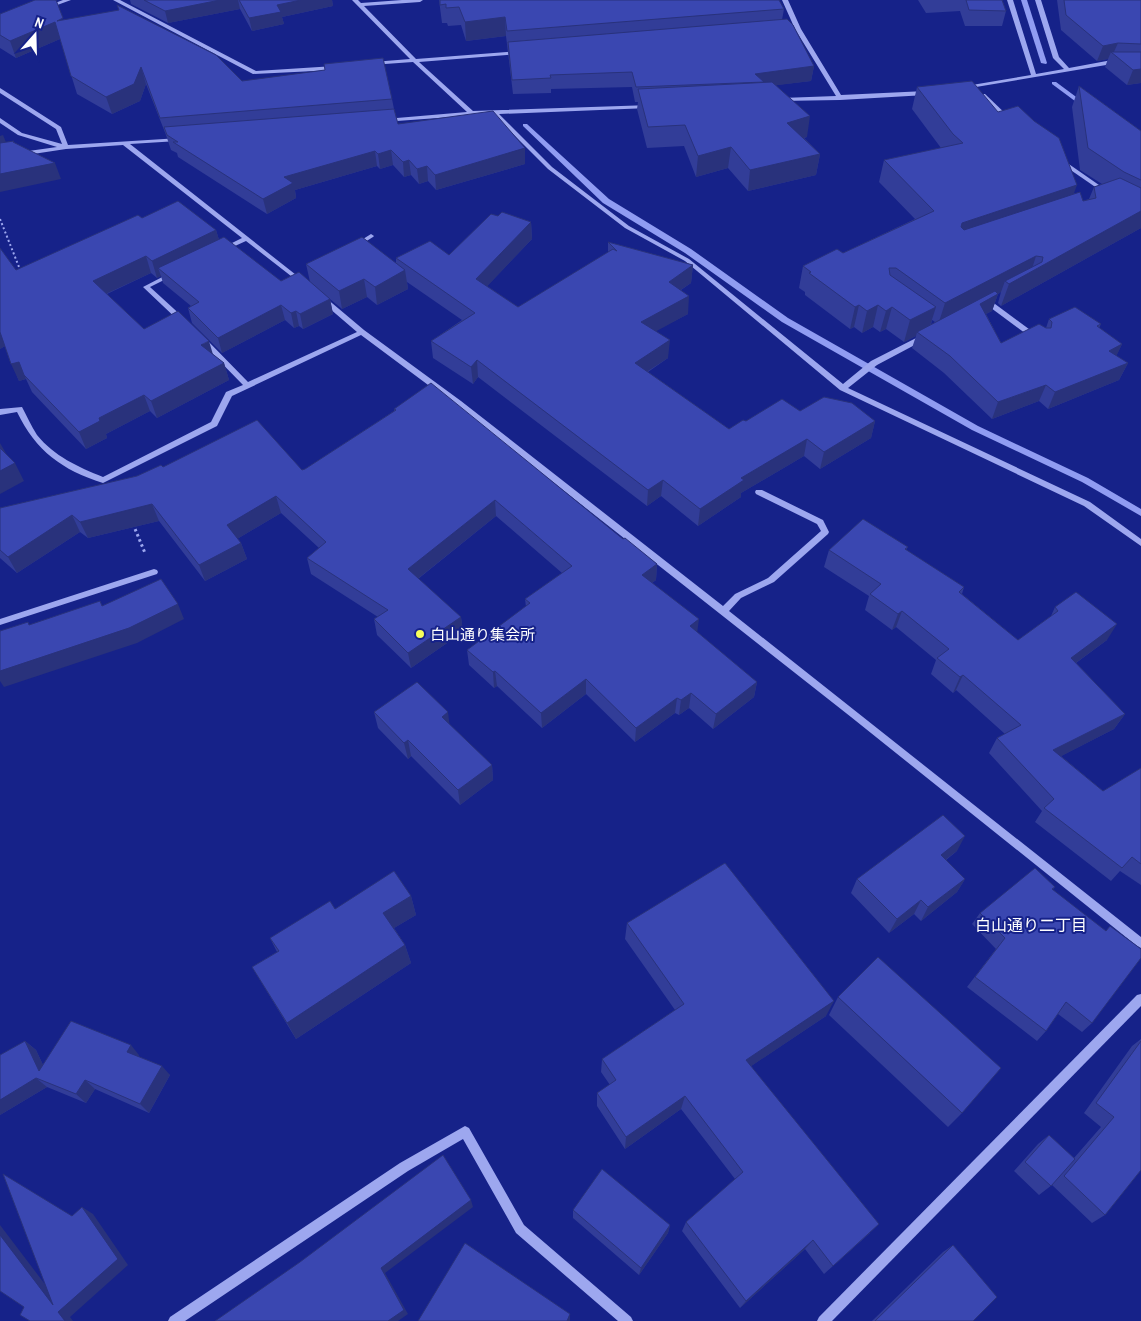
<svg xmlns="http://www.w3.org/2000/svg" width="1141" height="1321" font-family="'Archivo Narrow','Noto Sans JP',sans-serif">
<rect width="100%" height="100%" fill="#162289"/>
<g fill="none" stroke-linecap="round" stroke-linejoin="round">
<g fill="#909cf2" fill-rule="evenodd">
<polygon points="1021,0 1027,0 1047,63 1046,64 1041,63"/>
<polygon points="1052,82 1056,82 1087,105 1087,107 1083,107 1052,84"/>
<polygon points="523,124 527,124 609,199 691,249 788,318 978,426 1088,478 1141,509 1141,516 1082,482 972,430 782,322 685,253 603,203 523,126"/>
</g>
<polyline stroke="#9da7ef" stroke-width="2" stroke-dasharray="2 2.5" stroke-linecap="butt" points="0,219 21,272"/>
<polyline stroke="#9da7ef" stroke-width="3" stroke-dasharray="2.5 3" stroke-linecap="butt" points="133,524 145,553"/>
<g fill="#9da7ef" fill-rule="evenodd">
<polygon points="63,0 71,0 49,8 44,7"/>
<polygon points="113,0 120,0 256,71 335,66 338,68 335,70 253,74"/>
<polygon points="352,0 358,0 361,3 402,0 423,0 420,2 364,6 416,59 521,51 521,53 519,54 419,62 473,111 651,105 651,107 649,108 499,114 552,167 629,226 689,259 843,384 871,361 922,335 926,335 926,339 877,365 848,388 1090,502 1141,539 1141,546 1084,506 840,390 685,261 625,228 548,169 493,114 383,122 382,121 385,119 467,112 413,62 371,65 370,64 373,62 410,59"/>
<polygon points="782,0 788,0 801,29 841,95 926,91 929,93 926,95 840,100 780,101 780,99 782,98 836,96 795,29"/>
<polygon points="1007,0 1013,0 1036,74 1064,69 1053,58 1035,0 1041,0 1059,57 1069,68 1112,60 1141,61 1141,65 1112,64 964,89 964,87 966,86 1031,75"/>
<polygon points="0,88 61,127 68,145 180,138 181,139 178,141 130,144 305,282 304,283 300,283 246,241 226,250 222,250 222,248 242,238 123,145 66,149 0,159 0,155 57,147 18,135 0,123 0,118 22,133 62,144 56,129 0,93"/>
<polygon points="981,94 985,94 1010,118 1010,120 1006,120 981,96"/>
<polygon points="1059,160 1063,160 1109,192 1104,193 1059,162"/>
<polygon points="371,234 374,236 373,237 357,247 355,248 352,246"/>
<polygon points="172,272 175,274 174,275 150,287 185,319 185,323 181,323 143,287"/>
<path d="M322,298H326L364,330L461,401L723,606L735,594L768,578L821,531L817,524L756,494L755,492L756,490H762L823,520L829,532L828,534L774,582L741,598L729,611L1141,937V948L1137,946L851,717L455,405L361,335L232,396L217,426L103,483C62,470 36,451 17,412L0,415V409L22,407C27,416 31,426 37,435C54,456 78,467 103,477L211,422L226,392L243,385L201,342V338H205L248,382L357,332L322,302Z"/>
<polygon points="987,301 991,301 1037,335 1037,339 1033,339 987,305"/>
<polygon points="154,569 157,570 158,572 157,574 0,625 0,619"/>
<polygon points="1141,994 1141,1006 832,1321 817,1321 819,1317 1137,995"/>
<polygon points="465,1126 469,1128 524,1225 631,1317 633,1321 618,1321 516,1233 463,1139 408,1171 185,1321 168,1321 170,1317 400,1163"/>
</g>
</g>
<g fill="#323d98" fill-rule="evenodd">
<polygon points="130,0 332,0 333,6 282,17 284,24 252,31 240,9 168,23 131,4"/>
<polygon points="439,0 779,0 784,9 782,20 814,66 811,81 776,85 807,137 804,138 820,154 816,175 748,191 728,168 696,177 684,146 647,148 637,109 638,102 635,102 632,87 551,89 551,93 513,94 506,36 466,41 461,25 448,26 447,23 442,23"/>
<polygon points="918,0 1002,0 1006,11 1002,26 965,26 960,11 926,13"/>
<polygon points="1057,0 1141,0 1141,83 1127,85 1105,67 1108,59 1097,61 1061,30"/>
<polygon points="0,14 64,20 242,81 392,99 394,109 398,124 525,164 436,190 428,181 419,184 411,175 404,177 393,165 380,169 377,166 295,190 296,198 267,214 178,157 177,153 171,150 166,135 146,84 140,101 112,114 77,94 60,39 16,58 0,48"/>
<path d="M1079,86L1141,131V228L1001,306L998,303L1001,292L998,294L992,311L986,314L1001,343L1046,328L1049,319L1101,324L1099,328L1122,344L1116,356L1128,363L1119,380L1048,409L1039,401L992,419L944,373L912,348L916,336L904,342L886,329L880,332L873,327L862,333L854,327L850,329L805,295V292L799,288L803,266L843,253L915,219L879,182L884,160L941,148L912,109L917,87L998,112L1074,193L1083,201L1089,199L1094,187L1102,184L1080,170L1072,107ZM932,320L935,322L931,325Z"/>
<polygon points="498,216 531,222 532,239 487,286 518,307 608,253 608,242 693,265 691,283 681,290 688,314 655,331 668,358 648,372 729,429 746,421 800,411 875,421 871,438 820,469 804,456 741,493 741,497 698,526 661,496 647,506 478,377 473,384 433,358 431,341 462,320 407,282 408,289 377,305 367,297 342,309 330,299 333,314 303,329 299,326 294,328 285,320 222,353 192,323 188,308 191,306 163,283 161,276 157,278 151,273 107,294 144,329 212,354 224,363 229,380 157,418 150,411 106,434 107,438 86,449 32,392 26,379 19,381 5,346 0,349 16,270 142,218 216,230 219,240 281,281 310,282 306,264 396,264 396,258 449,255"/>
<polygon points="394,409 623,539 657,564 656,580 652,583 697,632 757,682 754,697 713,729 689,708 679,715 675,713 635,742 586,694 542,728 497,686 494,688 469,665 467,650 526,607 525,599 562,573 496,516 418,579 461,617 463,632 411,668 377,635 374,619 378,617 311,574 307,558 319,548 281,513 237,539 241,543 247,559 205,581 159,521 88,538 80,532 17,573 0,558 0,508 137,476 163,467 302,470 305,469 394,411"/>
<polygon points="908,547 906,550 964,587 962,594 1018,640 1051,616 1055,607 1107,640 1076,663 1125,714 1114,729 1061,756 1103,791 1141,768 1141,885 1120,871 1111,881 1035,822 1042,811 989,753 997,738 1005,734 956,690 953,693 931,674 936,660 896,627 892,630 865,610 869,596 824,567 829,550"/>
<polygon points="374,712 450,725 492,765 493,780 460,805 411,756 408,759 378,728"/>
<polygon points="957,851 946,860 965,879 957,892 921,921 914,914 889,933 851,893 857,879"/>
<polygon points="1055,887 1052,890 1106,931 1110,926 1092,1023 1082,1032 1058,1014 1046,1031 1037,1041 967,987 996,949 972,924 980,913"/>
<polygon points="411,896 416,915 394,928 405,945 411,963 296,1039 252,967 277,952 270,938 335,909"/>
<polygon points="627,923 826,1016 751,1066 870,1233 824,1274 805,1249 740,1308 682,1231 686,1222 735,1179 681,1109 625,1149 597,1106 597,1093 610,1085 601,1072 602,1059 675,1010 625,939"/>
<polygon points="838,997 962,1113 948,1127 829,1015"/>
<polygon points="1141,1039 1141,1170 1105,1215 1092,1223 1052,1185 1039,1195 1014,1171 1038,1144 1049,1135 1074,1158 1101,1127 1084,1113 1132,1046"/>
<polygon points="25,1041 36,1050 43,1065 139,1055 138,1056 170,1075 149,1113 95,1089 86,1103 47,1087 0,1115"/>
<polygon points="573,1210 670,1225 668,1233 639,1275 573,1218"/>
<polygon points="953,1245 973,1321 872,1321 943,1252"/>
</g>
<g fill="#29327c">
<polygon points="220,0 238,0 240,9 168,23 165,11"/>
<polygon points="301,0 332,0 333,6 282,17 284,24 252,31 249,18 277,5"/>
<polygon points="505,17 506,36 466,41 465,22"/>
<polygon points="55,22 60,39 16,58 10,41"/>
<polygon points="1118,43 1113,54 1111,52 1108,59 1097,61 1103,46"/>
<polygon points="814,66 811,81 763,87 764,82 755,74"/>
<polygon points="141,67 146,84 140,101 112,114 106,97"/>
<polygon points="1141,69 1141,83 1127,85 1133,70"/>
<polygon points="810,116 807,137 784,143 787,123"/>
<polygon points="3,135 10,152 0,154 0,136"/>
<polygon points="731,147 728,168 696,177 698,156"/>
<polygon points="525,148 525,164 436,190 435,175"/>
<polygon points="391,150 393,165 380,169 378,154"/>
<polygon points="375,151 377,166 295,190 296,198 267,214 263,199 284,177"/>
<polygon points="820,154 816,175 748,191 750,170"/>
<polygon points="409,160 411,175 404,177 403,162"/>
<polygon points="55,163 61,179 0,192 0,174"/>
<polygon points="427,166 428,181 419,184 417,169"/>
<polygon points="1077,185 1069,207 955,245 962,223"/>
<polygon points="1141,211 1141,228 1001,306 1009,284 1005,281 1001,292 998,294 992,311 974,320 938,325 945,303 1036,256 1031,272"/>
<polygon points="531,222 532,239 478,296 476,279"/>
<polygon points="216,230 221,246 158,268 161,276 157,278 152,261"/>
<polygon points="146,256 151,273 99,297 93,281"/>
<polygon points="693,265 691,283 667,299 669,282"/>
<polygon points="405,270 408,289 377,305 375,287"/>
<polygon points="364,279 367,297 342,309 339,291"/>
<polygon points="689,296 688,314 640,340 641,322"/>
<polygon points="330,299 333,314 303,329 300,314"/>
<polygon points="281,305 285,320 222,353 218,338"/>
<polygon points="859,305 854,327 850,329 855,307"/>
<polygon points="878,305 873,327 862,333 867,311"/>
<polygon points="892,307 886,329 880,332 886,311"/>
<polygon points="936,307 929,329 917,332 916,336 904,342 910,320"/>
<polygon points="296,311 299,326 294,328 291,313"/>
<polygon points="0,331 7,345 0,349"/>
<polygon points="670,340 668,358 634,380 635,363"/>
<polygon points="209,341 214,358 201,345"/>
<polygon points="1122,344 1114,361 1109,351"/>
<polygon points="477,360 478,377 473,384 471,367"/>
<polygon points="19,362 26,379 19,381 11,364"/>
<polygon points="224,363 229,380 157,418 151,401"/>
<polygon points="1128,363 1119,380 1048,409 1055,392"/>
<polygon points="1046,385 1039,401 992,419 998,402"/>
<polygon points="144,395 150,411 106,434 107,438 86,449 79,432 99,418"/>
<polygon points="875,421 871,438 820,469 824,452"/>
<polygon points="807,439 804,456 741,493 741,497 698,526 700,509 741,478"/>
<polygon points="0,443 7,455 0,454"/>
<polygon points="15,463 24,481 0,494 0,471"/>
<polygon points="663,480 661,496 647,506 648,490"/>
<polygon points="276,496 281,513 232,542 227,525"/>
<polygon points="495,500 496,516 410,585 408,569"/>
<polygon points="152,504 159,521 88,538 80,522"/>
<polygon points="72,515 80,532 17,573 8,557"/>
<polygon points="241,543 247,559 205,581 199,565"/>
<polygon points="657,564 656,580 640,591 642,575"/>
<polygon points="178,604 184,619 137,643 4,687 0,681 0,671"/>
<polygon points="902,611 896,627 892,630 898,614"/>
<polygon points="461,617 463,632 411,668 408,653"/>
<polygon points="699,619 697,634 690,626"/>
<polygon points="1117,624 1107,640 1062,673 1071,658"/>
<polygon points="495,671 497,686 494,688 493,672"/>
<polygon points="963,675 956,690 953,693 960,677"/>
<polygon points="586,679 586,694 542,728 541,713"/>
<polygon points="757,682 754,697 713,729 716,714"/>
<polygon points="691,693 689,708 679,715 681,700"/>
<polygon points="677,698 675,713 635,742 636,728"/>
<polygon points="448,712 450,728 442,717"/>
<polygon points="1125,714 1114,729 1044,765 1053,750"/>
<polygon points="408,740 411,756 408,759 404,743"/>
<polygon points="492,765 493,780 460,805 458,790"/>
<polygon points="965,836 957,851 933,869 941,855"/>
<polygon points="965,879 957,892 921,921 928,907"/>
<polygon points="411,896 416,915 389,931 383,913"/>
<polygon points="921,900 914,914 889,933 897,919"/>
<polygon points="405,945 411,963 296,1039 287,1023"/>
<polygon points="834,1001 826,1016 741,1073 746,1060"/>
<polygon points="25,1041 36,1050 50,1080 39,1071"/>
<polygon points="131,1045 139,1055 136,1061 127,1052"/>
<polygon points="162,1066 170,1075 149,1113 140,1104"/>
<polygon points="36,1078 47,1087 0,1115 0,1100"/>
<polygon points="85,1080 95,1089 86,1103 76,1094"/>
<polygon points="685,1096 681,1109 625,1149 626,1137"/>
<polygon points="471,1200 473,1207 385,1273 408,1314 398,1321 388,1321 381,1268"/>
<polygon points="82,1207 93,1214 128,1265 70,1317 73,1321 65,1321 0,1235 0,1225 63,1308"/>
<polygon points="670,1225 668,1233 639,1275 641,1268"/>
<polygon points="813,1240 805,1249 740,1308 746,1301"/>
<polygon points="570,1314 570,1321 567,1321"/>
</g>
<g fill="#3a47b1" stroke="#29327c">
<polygon points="35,0 56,0 63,18 57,21 119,10 117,5 216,55 242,81 325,70 324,64 383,58 392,99 160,118 141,67 134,84 106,97 71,76 55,22 10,41 0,35 0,14"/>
<polygon points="144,0 220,0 165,11"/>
<polygon points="239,0 301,0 277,5 281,12 249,18"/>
<polygon points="440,0 779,0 784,9 507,31 505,17 465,22 459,7 446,8 446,4 440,5"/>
<polygon points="966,0 1002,0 1006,11 969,10"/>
<polygon points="1064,0 1141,0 1141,44 1118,43 1103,46 1066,15"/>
<polygon points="787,19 793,25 814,66 755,74 764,82 636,87 632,72 550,75 551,78 512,80 508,42"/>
<polygon points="1111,52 1141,52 1141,69 1133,70"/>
<polygon points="972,81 998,112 1018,106 1034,121 1059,138 1077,185 962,223 961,227 964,230 1080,192 1083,201 1096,198 1094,187 1120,178 1141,188 1141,211 1009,284 1005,281 1042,262 1043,257 1036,256 945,303 896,268 889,268 890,275 936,307 910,320 892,307 886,311 878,305 867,311 859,305 855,307 809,273 811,272 803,266 837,249 843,253 934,211 884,160 963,143 953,134 917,87"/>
<polygon points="772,82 810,116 787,123 820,154 750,170 731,147 698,156 685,125 648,127 638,89"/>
<polygon points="1079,86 1141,131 1141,180 1124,172 1088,148"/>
<polygon points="394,109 398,124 493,111 525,148 435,175 427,166 417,169 409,160 403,162 391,150 378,154 375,151 284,177 293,183 263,199 173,142 178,142 167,135 164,127"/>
<polygon points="14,141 13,142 55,163 0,174 0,143"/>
<polygon points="178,201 216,230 152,261 146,256 93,281 144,329 178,311 209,341 201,345 224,363 151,401 144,395 99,418 100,421 79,432 24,375 19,362 11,364 0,332 0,248 16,270 138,215 142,218"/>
<polygon points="502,212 531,222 476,279 518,307 613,249 617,251 608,242 693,265 669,282 689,296 641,322 670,340 635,363 729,429 743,420 746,421 782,399 800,411 824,397 852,403 875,421 824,452 807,439 741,478 744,480 700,509 663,480 648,490 477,360 471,367 431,341 475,313 396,258 430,241 449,255 491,214 498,216"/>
<polygon points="224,237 281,281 299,272 330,299 300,314 296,311 291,313 281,305 218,338 188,308 199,302 158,268"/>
<polygon points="362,237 405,270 375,287 364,279 339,291 306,264"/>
<polygon points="995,291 998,294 980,304 1001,343 1039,324 1046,328 1051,328 1052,322 1049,319 1075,307 1101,324 1097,326 1122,344 1109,351 1128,363 1055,392 1046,385 998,402 950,356 917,332"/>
<polygon points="431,383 623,539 625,538 657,564 642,575 699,619 690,626 757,682 716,714 691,693 681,700 677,698 636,728 586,679 541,713 495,671 493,672 467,650 530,603 525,599 572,566 495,500 408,569 461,617 408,653 374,619 388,610 307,558 326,542 276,496 227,525 241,543 199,565 152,504 80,522 72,515 8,557 0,550 0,508 137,476 161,465 163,467 257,420 302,470 305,469 396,410 394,409"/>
<polygon points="0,448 15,463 0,471"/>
<polygon points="863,519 908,547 905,549 964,587 959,592 1018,640 1058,611 1055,607 1076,592 1117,624 1071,658 1125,714 1053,750 1103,791 1141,768 1141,864 1132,857 1122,868 1044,808 1054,799 997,738 1021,725 963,675 960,677 937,658 949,649 902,611 898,614 870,594 881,584 829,550"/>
<polygon points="161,579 178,604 129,628 0,671 0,631 28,622 29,625 100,601 102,606"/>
<polygon points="417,682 448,712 442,717 492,765 458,790 408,740 404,743 374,712"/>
<polygon points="943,815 965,836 941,855 965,879 928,907 921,900 897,919 857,879"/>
<polygon points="725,863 834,1001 746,1060 879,1224 833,1266 813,1240 746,1301 686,1222 743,1172 685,1096 626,1137 597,1093 616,1080 602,1059 684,1004 627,923"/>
<polygon points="1035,868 1055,887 1052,889 1106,931 1110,926 1141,949 1141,958 1092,1023 1066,1002 1046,1031 975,977 1005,938 980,913"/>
<polygon points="394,871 411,896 383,913 405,945 287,1023 252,967 279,951 270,938 330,901 335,909"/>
<polygon points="878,957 1001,1068 962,1113 838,997"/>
<polygon points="71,1021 131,1045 127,1052 162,1066 140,1104 85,1080 76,1094 36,1078 0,1100 0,1055 25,1041 39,1071"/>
<polygon points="1141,1041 1141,1170 1105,1215 1064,1176 1114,1117 1096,1103"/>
<polygon points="1049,1135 1075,1159 1051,1186 1025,1162"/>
<polygon points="443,1155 471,1200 381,1268 404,1310 388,1321 215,1321 300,1262"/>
<polygon points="602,1169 670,1225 641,1268 573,1210"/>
<polygon points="3,1174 72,1216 82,1207 118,1259 58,1312 65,1321 30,1321 20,1315 24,1307 0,1291 0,1235 53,1305"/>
<polygon points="465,1243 570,1314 567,1321 418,1321"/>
<polygon points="953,1245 997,1297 973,1321 875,1321"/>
</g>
<circle fill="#f8ff5b" stroke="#162289" stroke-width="2" cx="420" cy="634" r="5"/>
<g text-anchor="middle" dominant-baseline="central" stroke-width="4" stroke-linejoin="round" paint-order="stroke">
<g font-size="15" fill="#fff" stroke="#162289" text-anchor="start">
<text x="430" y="634">白山通り集会所</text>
</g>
<g font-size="16" fill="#fff" stroke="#162289">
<text x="1031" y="925">白山通り二丁目</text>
</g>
</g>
<g transform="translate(35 35) rotate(20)" stroke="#162289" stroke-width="4" paint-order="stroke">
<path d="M0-4L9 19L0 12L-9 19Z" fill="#ffffff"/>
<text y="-8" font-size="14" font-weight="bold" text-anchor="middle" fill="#ffffff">N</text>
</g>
</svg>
